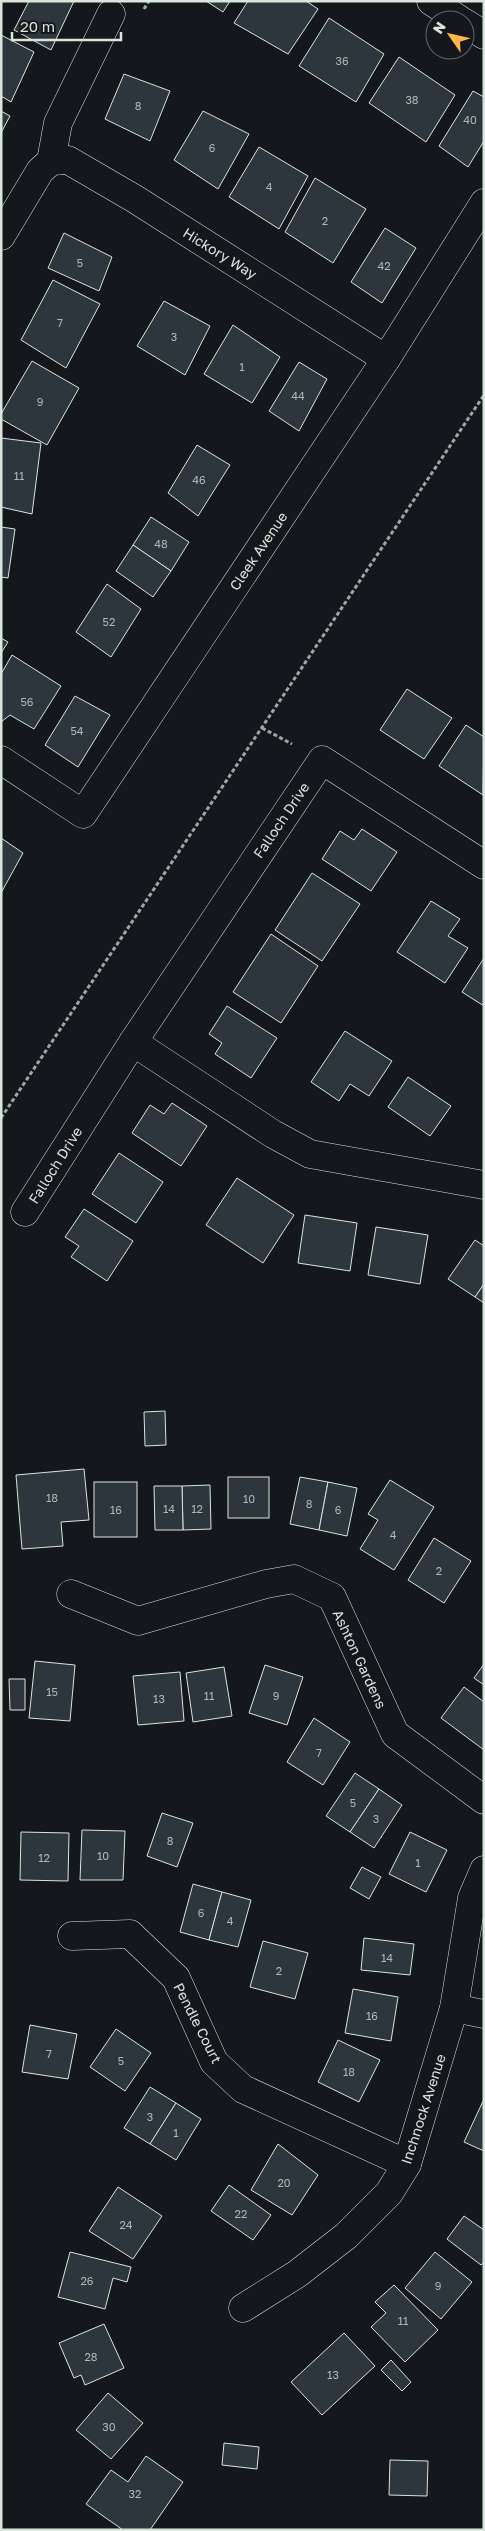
<svg xmlns="http://www.w3.org/2000/svg" width="485" height="2531" font-family="'Golos Text',sans-serif">
<rect width="100%" height="100%" fill="#14181c"/>
<g fill="#2c363c" stroke="#d8e6dc">
<polygon points="29,1 74,1 51,50 14,30"/>
<polygon points="206,1 230,1 223,12"/>
<polygon points="248,1 306,1 318,9 288,54 234,23"/>
<polygon points="329,18 384,54 356,102 299,66"/>
<polygon points="1,35 34,52 11,102 1,96"/>
<polygon points="399,57 455,95 426,142 369,103"/>
<polygon points="124,74 170,91 150,141 105,119"/>
<polygon points="473,91 484,97 484,141 468,167 439,146"/>
<polygon points="1,111 10,116 1,133"/>
<polygon points="203,111 249,134 218,189 174,160"/>
<polygon points="259,147 308,176 279,229 229,197"/>
<polygon points="315,178 366,209 333,263 285,232"/>
<polygon points="385,228 416,248 382,303 351,282"/>
<polygon points="64,233 112,257 99,291 48,268"/>
<polygon points="53,280 100,304 66,368 21,340"/>
<polygon points="164,301 210,326 185,375 137,346"/>
<polygon points="233,325 280,357 252,403 204,374"/>
<polygon points="32,361 79,388 47,445 1,419 1,414"/>
<polygon points="299,362 327,379 299,431 269,411"/>
<polygon points="1,438 41,443 32,514 1,507"/>
<polygon points="197,445 230,465 198,516 168,493"/>
<polygon points="151,517 189,542 171,571 133,545"/>
<polygon points="1,527 15,529 8,578 1,577"/>
<polygon points="133,545 171,571 153,597 116,571"/>
<polygon points="107,584 141,609 111,657 76,632"/>
<polygon points="1,638 8,642 1,653"/>
<polygon points="12,655 61,686 34,729 10,715 1,722 1,674"/>
<polygon points="407,689 452,718 424,759 380,730"/>
<polygon points="75,696 110,715 78,767 45,745"/>
<polygon points="466,725 484,737 483,795 439,766"/>
<polygon points="362,829 397,852 371,891 322,859 340,831 354,840"/>
<polygon points="1,838 23,853 1,893"/>
<polygon points="312,873 360,904 322,961 275,930"/>
<polygon points="431,901 460,919 448,936 468,948 445,983 397,952"/>
<polygon points="271,934 318,966 281,1023 233,992"/>
<polygon points="484,958 484,1006 462,992"/>
<polygon points="227,1006 277,1038 251,1078 215,1054 222,1043 209,1034"/>
<polygon points="345,1031 392,1061 369,1096 350,1084 339,1101 311,1082"/>
<polygon points="408,1077 451,1106 430,1136 388,1107"/>
<polygon points="172,1103 207,1126 181,1166 132,1133 150,1105 164,1114"/>
<polygon points="119,1153 163,1182 136,1223 92,1194"/>
<polygon points="237,1178 294,1215 263,1263 206,1225"/>
<polygon points="84,1209 133,1241 107,1281 71,1257 79,1246 65,1237"/>
<polygon points="305,1215 357,1223 350,1271 298,1263"/>
<polygon points="376,1227 428,1235 420,1284 368,1275"/>
<polygon points="475,1240 484,1246 484,1284 475,1297 448,1279"/>
<polygon points="484,1284 484,1303 475,1297"/>
<polygon points="165,1411 166,1445 145,1446 144,1412"/>
<polygon points="84,1469 89,1520 61,1522 63,1546 22,1549 16,1475"/>
<rect x="228" y="1477" width="41" height="41"/>
<polygon points="300,1477 328,1482 319,1530 290,1524"/>
<polygon points="390,1480 434,1507 394,1570 360,1549 378,1520 368,1514"/>
<rect x="94" y="1482" width="43" height="55"/>
<polygon points="328,1482 357,1488 347,1536 319,1530"/>
<polygon points="210,1485 211,1529 183,1530 182,1486"/>
<polygon points="154,1486 182,1486 183,1530 155,1530"/>
<polygon points="434,1538 471,1561 444,1603 408,1580"/>
<polygon points="35,1661 75,1665 70,1721 29,1718"/>
<polygon points="484,1664 484,1685 474,1678"/>
<polygon points="265,1665 303,1677 287,1725 249,1713"/>
<polygon points="224,1667 232,1716 193,1722 186,1673"/>
<polygon points="180,1672 184,1721 138,1725 133,1676"/>
<polygon points="9,1679 25,1679 25,1710 10,1710"/>
<polygon points="464,1687 484,1702 484,1750 441,1718"/>
<polygon points="314,1718 350,1742 323,1785 287,1762"/>
<polygon points="355,1773 379,1789 350,1832 326,1816"/>
<polygon points="379,1789 402,1805 374,1848 350,1832"/>
<polygon points="162,1813 193,1823 177,1867 147,1856"/>
<polygon points="82,1830 125,1831 123,1880 80,1880"/>
<polygon points="21,1832 69,1833 68,1881 20,1880"/>
<polygon points="410,1832 447,1850 426,1892 389,1874"/>
<polygon points="362,1867 381,1877 369,1899 350,1888"/>
<polygon points="193,1884 222,1892 209,1940 180,1932"/>
<polygon points="222,1892 251,1900 238,1947 209,1940"/>
<polygon points="364,1938 414,1944 410,1975 361,1970"/>
<polygon points="263,1941 308,1953 295,1999 250,1987"/>
<polygon points="353,1989 398,1997 391,2041 345,2033"/>
<polygon points="30,2025 77,2034 68,2079 22,2072"/>
<polygon points="116,2029 151,2053 125,2091 90,2067"/>
<polygon points="338,2040 380,2060 359,2102 318,2082"/>
<polygon points="150,2087 176,2103 150,2144 124,2128"/>
<polygon points="484,2099 484,2151 464,2142"/>
<polygon points="176,2103 201,2119 176,2160 150,2144"/>
<polygon points="278,2144 318,2175 292,2215 251,2190"/>
<polygon points="229,2185 271,2215 253,2240 211,2211"/>
<polygon points="118,2187 162,2216 133,2259 89,2231"/>
<polygon points="464,2216 484,2230 484,2262 481,2265 447,2239"/>
<polygon points="70,2252 131,2267 127,2282 113,2278 105,2309 58,2297"/>
<polygon points="435,2252 472,2282 441,2319 405,2288"/>
<polygon points="394,2285 438,2330 405,2362 371,2327 386,2313 375,2302"/>
<polygon points="104,2324 124,2368 85,2385 81,2375 74,2378 59,2343"/>
<polygon points="344,2333 375,2366 322,2415 291,2382"/>
<polygon points="391,2360 411,2382 402,2391 381,2370"/>
<polygon points="108,2393 143,2423 111,2459 76,2430"/>
<polygon points="224,2443 259,2447 257,2469 222,2465"/>
<polygon points="146,2456 183,2482 150,2530 123,2530 86,2504 111,2470 128,2482"/>
<polygon points="390,2460 428,2461 427,2496 389,2495"/>
</g>
<g fill="none" stroke-linecap="round" stroke-linejoin="round">
<g stroke="#d8e6dc" stroke-width="29">
<g id="minor">
<polyline points="431,1 460,20"/>
<polyline points="465,23 484,35"/>
<polyline points="51,161 58,123 111,14"/>
<polyline points="1,236 40,171 51,161 68,160 135,199 386,359"/>
<polyline points="1,760 83,814 386,359 484,203"/>
<polyline points="133,1042 273,1134 310,1154 484,1185"/>
<polyline points="25,1212 133,1042 322,760 484,865"/>
<polyline points="71,1594 138,1621 266,1584 294,1579 332,1597 395,1734 484,1800"/>
<polyline points="72,1936 130,1934 176,1978 214,2062 243,2089 407,2164"/>
<polyline points="454,2008 484,2014"/>
<polyline points="243,2308 297,2274 346,2236 389,2193 407,2164 454,2008 472,1898 484,1870"/>
</g>
</g>
<g stroke="#9da8a2" stroke-width="3" stroke-dasharray="4 2.5" stroke-linecap="butt">
<polyline points="144,9 149,1"/>
<polyline points="262,728 292,744"/>
<polyline points="1,1118 484,395"/>
</g>
<use href="#minor" stroke="#14181c" stroke-width="28"/>
</g>
<g text-anchor="middle" dominant-baseline="central" stroke-width="4" stroke-linejoin="round" paint-order="stroke">
<g font-size="11" fill="#adbab4">
<text x="342" y="60">36</text>
<text x="412" y="99">38</text>
<text x="138" y="105">8</text>
<text x="470" y="119">40</text>
<text x="212" y="147">6</text>
<text x="269" y="186">4</text>
<text x="325" y="220">2</text>
<text x="80" y="262">5</text>
<text x="384" y="265">42</text>
<text x="60" y="322">7</text>
<text x="174" y="336">3</text>
<text x="242" y="366">1</text>
<text x="298" y="395">44</text>
<text x="40" y="401">9</text>
<text x="19" y="475">11</text>
<text x="199" y="479">46</text>
<text x="161" y="543">48</text>
<text x="109" y="621">52</text>
<text x="27" y="701">56</text>
<text x="77" y="730">54</text>
<text x="52" y="1497">18</text>
<text x="249" y="1498">10</text>
<text x="309" y="1503">8</text>
<text x="169" y="1508">14</text>
<text x="197" y="1508">12</text>
<text x="116" y="1509">16</text>
<text x="338" y="1509">6</text>
<text x="393" y="1534">4</text>
<text x="439" y="1570">2</text>
<text x="52" y="1691">15</text>
<text x="209" y="1695">11</text>
<text x="276" y="1695">9</text>
<text x="159" y="1698">13</text>
<text x="319" y="1752">7</text>
<text x="353" y="1802">5</text>
<text x="376" y="1818">3</text>
<text x="170" y="1840">8</text>
<text x="103" y="1855">10</text>
<text x="44" y="1857">12</text>
<text x="418" y="1862">1</text>
<text x="201" y="1912">6</text>
<text x="230" y="1920">4</text>
<text x="387" y="1957">14</text>
<text x="279" y="1970">2</text>
<text x="372" y="2015">16</text>
<text x="49" y="2053">7</text>
<text x="121" y="2060">5</text>
<text x="349" y="2071">18</text>
<text x="150" y="2116">3</text>
<text x="176" y="2132">1</text>
<text x="284" y="2182">20</text>
<text x="241" y="2213">22</text>
<text x="126" y="2224">24</text>
<text x="87" y="2280">26</text>
<text x="438" y="2285">9</text>
<text x="403" y="2320">11</text>
<text x="91" y="2356">28</text>
<text x="333" y="2374">13</text>
<text x="109" y="2426">30</text>
<text x="135" y="2493">32</text>
</g>
<g font-size="14" fill="#d8e6dc" stroke="#14181c">
<text transform="translate(220 253) rotate(32)">Hickory Way</text>
<text transform="translate(258 551) rotate(-56)">Cleek Avenue</text>
<text transform="translate(281 820) rotate(-56)">Falloch Drive</text>
<text transform="translate(55 1165) rotate(-58)">Falloch Drive</text>
<text transform="translate(360 1659) rotate(65)">Ashton Gardens</text>
<text transform="translate(198 2023) rotate(63)">Pendle Court</text>
<text transform="translate(423 2109) rotate(-72)">Inchnock Avenue</text>
</g>
</g>
<rect width="485" height="2531" fill="none" stroke="#d8e6dc" stroke-width="5"/>
<g transform="translate(450 35) rotate(304)"><circle r="24" fill="#14181c" stroke="#626a69"/>
<path d="M0-4L9 19L0 12L-9 19Z" fill="#ffb74d"/>
<text y="-8" font-size="14" font-weight="bold" text-anchor="middle" fill="#d8e6dc">N</text>
</g>
<path d="M12 32v8h109v-8" fill="none" stroke="#d8e6dc" stroke-width="2.5"/>
<text x="20" y="32" font-size="15" fill="#d8e6dc" stroke="#14181c" stroke-width="4" paint-order="stroke">20 m</text>
</svg>
